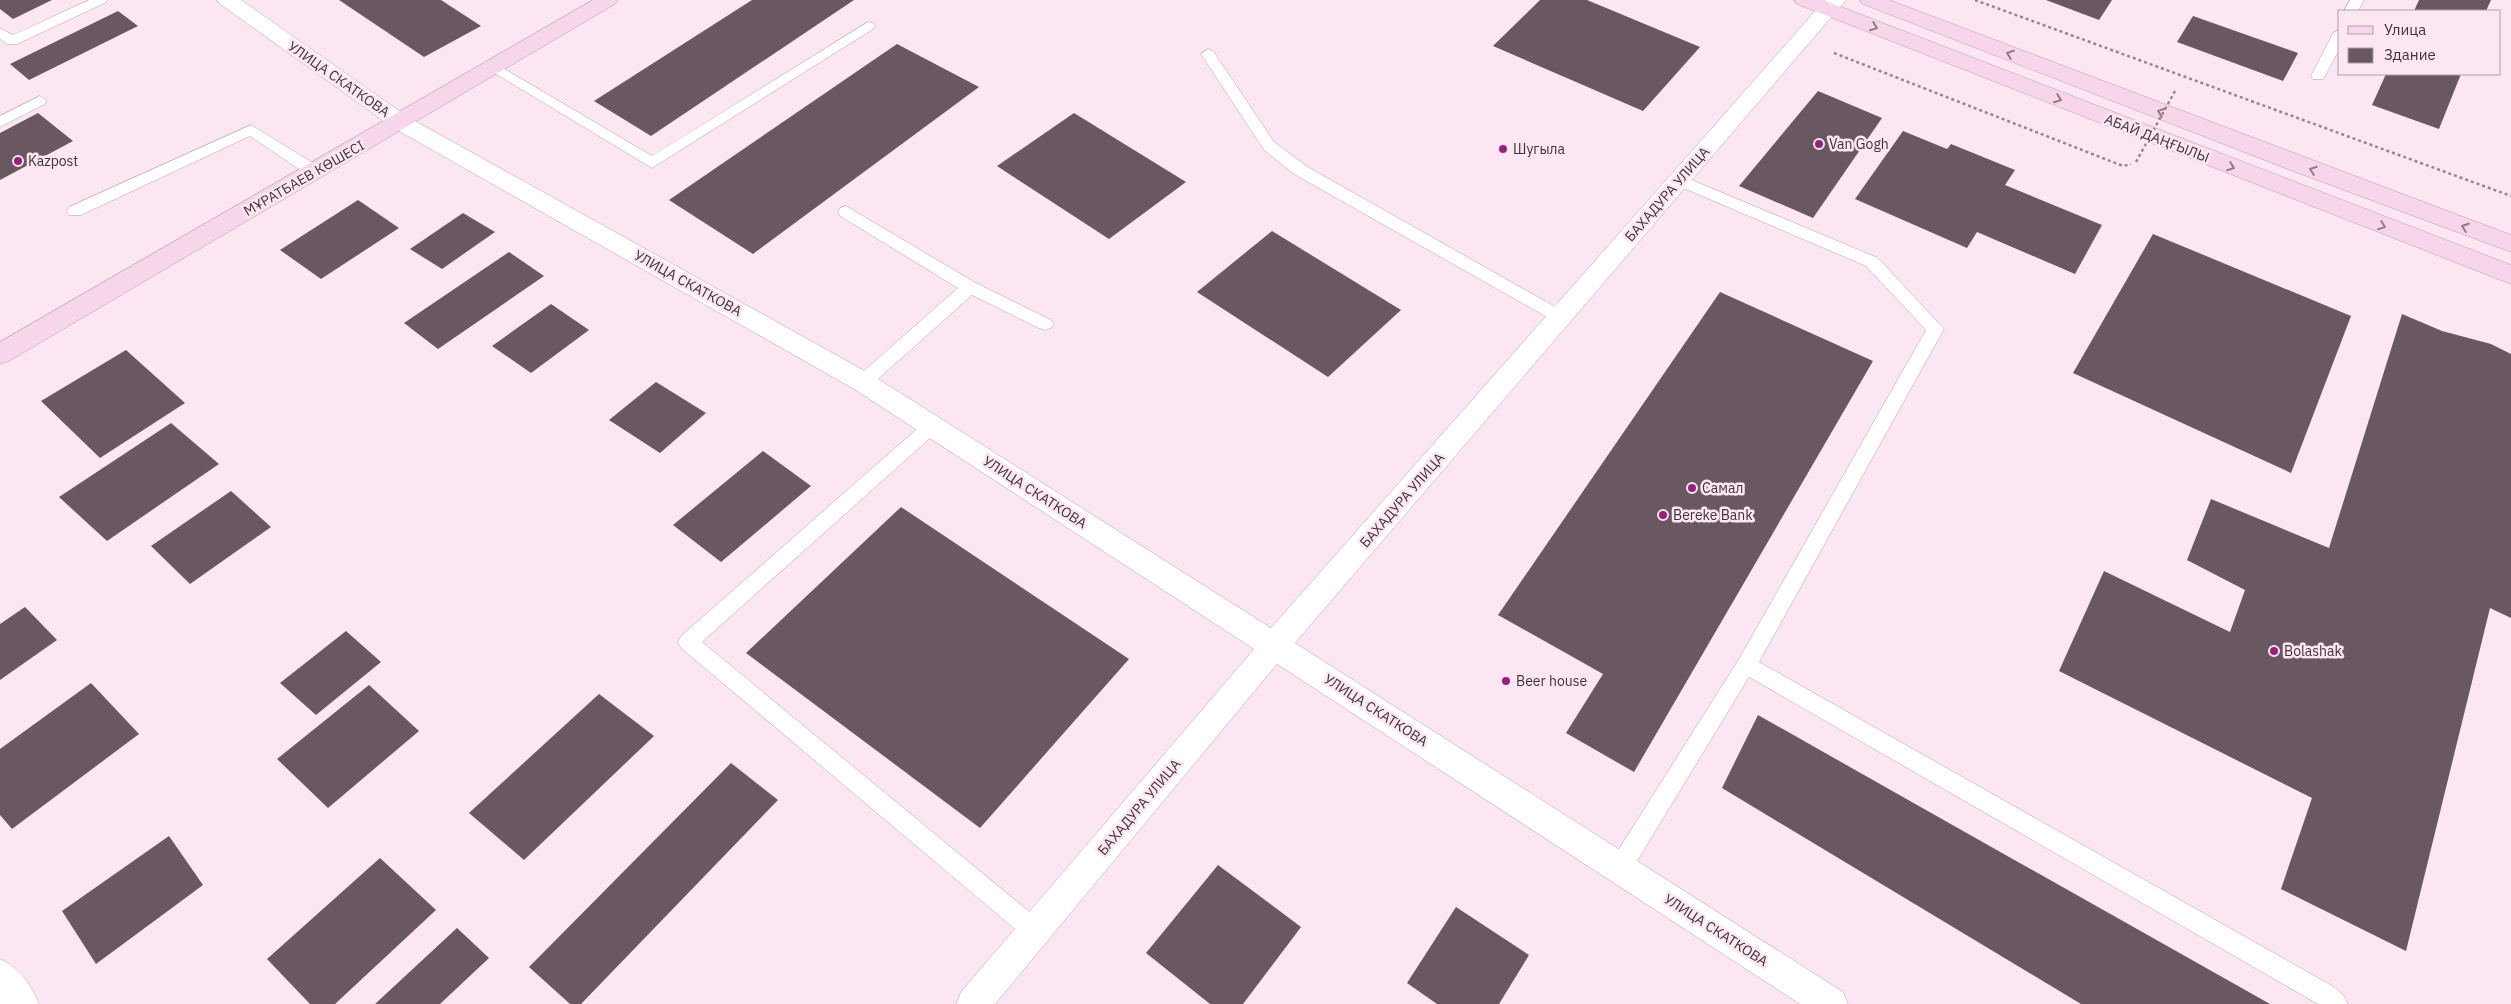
<svg xmlns="http://www.w3.org/2000/svg" width="2511" height="1004" font-family="'IBM Plex Sans',sans-serif">
<rect width="100%" height="100%" fill="#fbe6f2"/>
<g fill="#695762">
<polygon points="0,0 52,0 13,19 0,9"/>
<polygon points="339,0 441,0 481,26 424,57"/>
<polygon points="752,0 854,0 651,136 594,101"/>
<polygon points="1540,0 1587,0 1700,47 1643,111 1493,46"/>
<polygon points="2046,0 2112,0 2099,20"/>
<polygon points="2419,0 2491,0 2486,11 2414,11"/>
<polygon points="118,11 138,26 29,80 10,64"/>
<polygon points="2193,16 2298,53 2283,81 2177,42"/>
<polygon points="897,44 979,87 753,254 669,200"/>
<polygon points="2386,74 2461,74 2439,129 2372,105"/>
<polygon points="1818,91 1882,118 1813,218 1739,186"/>
<polygon points="38,113 73,141 0,180 0,133"/>
<polygon points="1074,113 1186,182 1109,239 997,166"/>
<polygon points="1903,131 1947,149 1951,144 2015,170 2005,185 2102,225 2075,274 1977,232 1967,248 1855,199"/>
<polygon points="358,200 399,228 321,279 280,250"/>
<polygon points="463,213 495,232 442,269 410,249"/>
<polygon points="1272,231 1401,310 1328,377 1197,292"/>
<polygon points="2153,234 2351,316 2291,473 2073,373"/>
<polygon points="509,252 544,276 438,349 404,323"/>
<polygon points="1720,292 1873,361 1634,772 1566,733 1603,674 1498,615"/>
<polygon points="551,304 589,330 531,373 492,346"/>
<polygon points="2402,314 2442,331 2491,344 2511,354 2511,618 2490,608 2406,951 2281,889 2312,798 2059,671 2104,571 2230,632 2245,590 2187,560 2211,499 2329,548"/>
<polygon points="126,350 185,403 100,458 41,401"/>
<polygon points="656,382 706,413 660,453 609,420"/>
<polygon points="171,423 219,464 107,541 59,497"/>
<polygon points="763,451 811,486 721,562 673,525"/>
<polygon points="231,491 271,527 190,584 151,546"/>
<polygon points="901,507 1129,659 980,828 746,653"/>
<polygon points="25,607 57,640 0,680 0,624"/>
<polygon points="346,631 381,662 316,715 280,683"/>
<polygon points="91,683 139,734 12,829 0,815 0,749"/>
<polygon points="369,685 419,731 328,808 277,759"/>
<polygon points="599,694 654,736 524,860 469,813"/>
<polygon points="1758,715 1979,840 2270,1004 2081,1004 1722,788"/>
<polygon points="731,763 778,800 581,1004 570,1004 529,967"/>
<polygon points="169,836 203,885 96,964 62,911"/>
<polygon points="380,858 436,910 335,1004 310,1004 267,959"/>
<polygon points="1218,865 1301,927 1243,1004 1210,1004 1146,953"/>
<polygon points="1456,907 1529,955 1499,1004 1437,1004 1407,983"/>
<polygon points="457,928 489,958 440,1004 375,1004"/>
</g>
<g fill="none" stroke-linecap="round" stroke-linejoin="round">
<g stroke="#b4a0ac" stroke-width="1">
<g id="lane">
<polygon points="89,0 107,0 105,3 17,44 7,44 0,39 0,28 13,35"/>
<polygon points="2350,0 2364,0 2358,11 2344,11"/>
<polygon points="868,22 873,23 875,26 873,29 652,168 486,68 488,65 498,65 652,156"/>
<polygon points="2340,29 2340,48 2325,76 2323,79 2313,79 2311,76 2333,33"/>
<polygon points="1208,49 1213,51 1274,142 1306,166 1566,313 1568,317 1566,321 1560,323 1554,321 1294,174 1264,150 1201,54"/>
<polygon points="40,96 47,101 45,104 0,127 0,116"/>
<polygon points="251,125 321,168 323,172 321,176 309,176 250,136 81,215 69,215 67,211 69,207"/>
<polygon points="1680,175 1878,258 1944,329 1759,662 2334,987 2344,996 2348,1004 2318,1004 1749,677 1628,876 1620,879 1612,876 1609,868 1612,860 1739,659 1926,330 1866,266 1674,184 1672,180 1674,176"/>
<polygon points="846,206 976,283 1051,320 1054,324 1051,328 1045,330 1039,328 972,295 869,387 863,389 857,387 854,382 857,377 958,288 840,216 838,212 840,208"/>
<polygon points="932,419 938,421 941,426 938,431 702,642 1043,923 1046,931 1043,939 1035,942 1027,939 681,648 678,642 681,636 926,421"/>
</g>
</g>
<g stroke="#b4a0ac" stroke-width="1">
<g id="street">
<polygon points="217,0 241,0 408,117 872,375 1271,628 1825,0 1846,0 1295,643 1843,992 1848,1004 1800,1004 1277,664 995,1004 956,1004 961,992 1254,649 854,389 392,127 220,4"/>
<path d="M0,959C19,967 32,986 39,1004H0Z"/>
</g>
</g>
<g stroke="#b4a0ac" stroke-width="1">
<g id="secondary">
<polygon points="593,0 618,0 615,4 9,361 0,364 0,342"/>
<polygon points="1794,0 1823,0 2511,265 2511,284 1797,4"/>
<polygon points="1860,0 1889,0 2511,235 2511,252 2293,171 1863,4"/>
</g>
</g>
<g stroke="#94868e" stroke-width="2.5" stroke-dasharray="3 3" stroke-linecap="butt">
<polyline points="1975,0 2511,196"/>
<polyline points="1834,53 2123,166 2131,164"/>
</g>
<use href="#lane" fill="#fff" fill-rule="evenodd"/>
<use href="#street" fill="#fff" fill-rule="evenodd"/>
<use href="#secondary" fill="#f7d6ec" fill-rule="evenodd"/>
<polyline stroke="#94868e" stroke-width="2.5" stroke-dasharray="3 3" stroke-linecap="butt" points="2136,162 2175,91"/>
</g>
<defs><path id="oneway-chevron" d="M-2-3.5L2.5 0L-2 3.5" fill="none" stroke-width="1.6" stroke-linecap="round" stroke-linejoin="round" transform="scale(1.25)"/></defs>
<g stroke="#917d8a">
<use href="#oneway-chevron" transform="translate(1874 27) rotate(21)"/>
<use href="#oneway-chevron" transform="translate(2010 54) rotate(-159)"/>
<use href="#oneway-chevron" transform="translate(2058 99) rotate(21)"/>
<use href="#oneway-chevron" transform="translate(2161 112) rotate(-159)"/>
<use href="#oneway-chevron" transform="translate(2231 167) rotate(21)"/>
<use href="#oneway-chevron" transform="translate(2313 170) rotate(-160)"/>
<use href="#oneway-chevron" transform="translate(2382 226) rotate(21)"/>
<use href="#oneway-chevron" transform="translate(2465 227) rotate(-160)"/>
</g>
<g fill="#99207a" stroke="#fbe6f2" stroke-width="2">
<circle cx="1819" cy="144" r="5"/>
<circle cx="1503" cy="149" r="5"/>
<circle cx="18" cy="161" r="5"/>
<circle cx="1692" cy="488" r="5"/>
<circle cx="1663" cy="515" r="5"/>
<circle cx="2274" cy="651" r="5"/>
<circle cx="1506" cy="681" r="5"/>
</g>
<g text-anchor="middle" dominant-baseline="central" stroke-width="5" stroke-linejoin="round" paint-order="stroke">
<g font-size="14" fill="#3d353a" stroke="#fbe6f2">
<text transform="translate(339 79) rotate(35)">УЛИЦА СКАТКОВА</text>
<text transform="translate(2157 138) rotate(21)">АБАЙ ДАҢҒЫЛЫ</text>
<text transform="translate(304 178) rotate(-30)">МҰРАТБАЕВ КӨШЕСІ</text>
<text transform="translate(1667 194) rotate(-49)">БАХАДУРА УЛИЦА</text>
<text transform="translate(688 283) rotate(29)">УЛИЦА СКАТКОВА</text>
<text transform="translate(1035 492) rotate(33)">УЛИЦА СКАТКОВА</text>
<text transform="translate(1402 500) rotate(-49)">БАХАДУРА УЛИЦА</text>
<text transform="translate(1376 710) rotate(33)">УЛИЦА СКАТКОВА</text>
<text transform="translate(1139 807) rotate(-50)">БАХАДУРА УЛИЦА</text>
<text transform="translate(1716 930) rotate(33)">УЛИЦА СКАТКОВА</text>
</g>
<g font-size="14" fill="#3d353a" stroke="#fbe6f2" text-anchor="start">
<text x="1829" y="144">Van Gogh</text>
<text x="1513" y="149">Шугыла</text>
<text x="28" y="161">Kazpost</text>
<text x="1702" y="488">Самал</text>
<text x="1673" y="515">Bereke Bank</text>
<text x="2284" y="651">Bolashak</text>
<text x="1516" y="681">Beer house</text>
</g>
</g>
<rect x="2338" y="10" width="162" height="65" fill="#fbe6f2" stroke="#af9fa8"/>
<rect x="2348" y="26" width="25" height="8" fill="#f7d6ec" stroke="#af9fa8"/>
<text x="2384" y="35" font-size="15" fill="#3d353a">Улица</text>
<rect x="2348" y="48" width="25" height="15" fill="#695762" stroke="#af9fa8"/>
<text x="2384" y="60" font-size="15" fill="#3d353a">Здание</text>
</svg>
